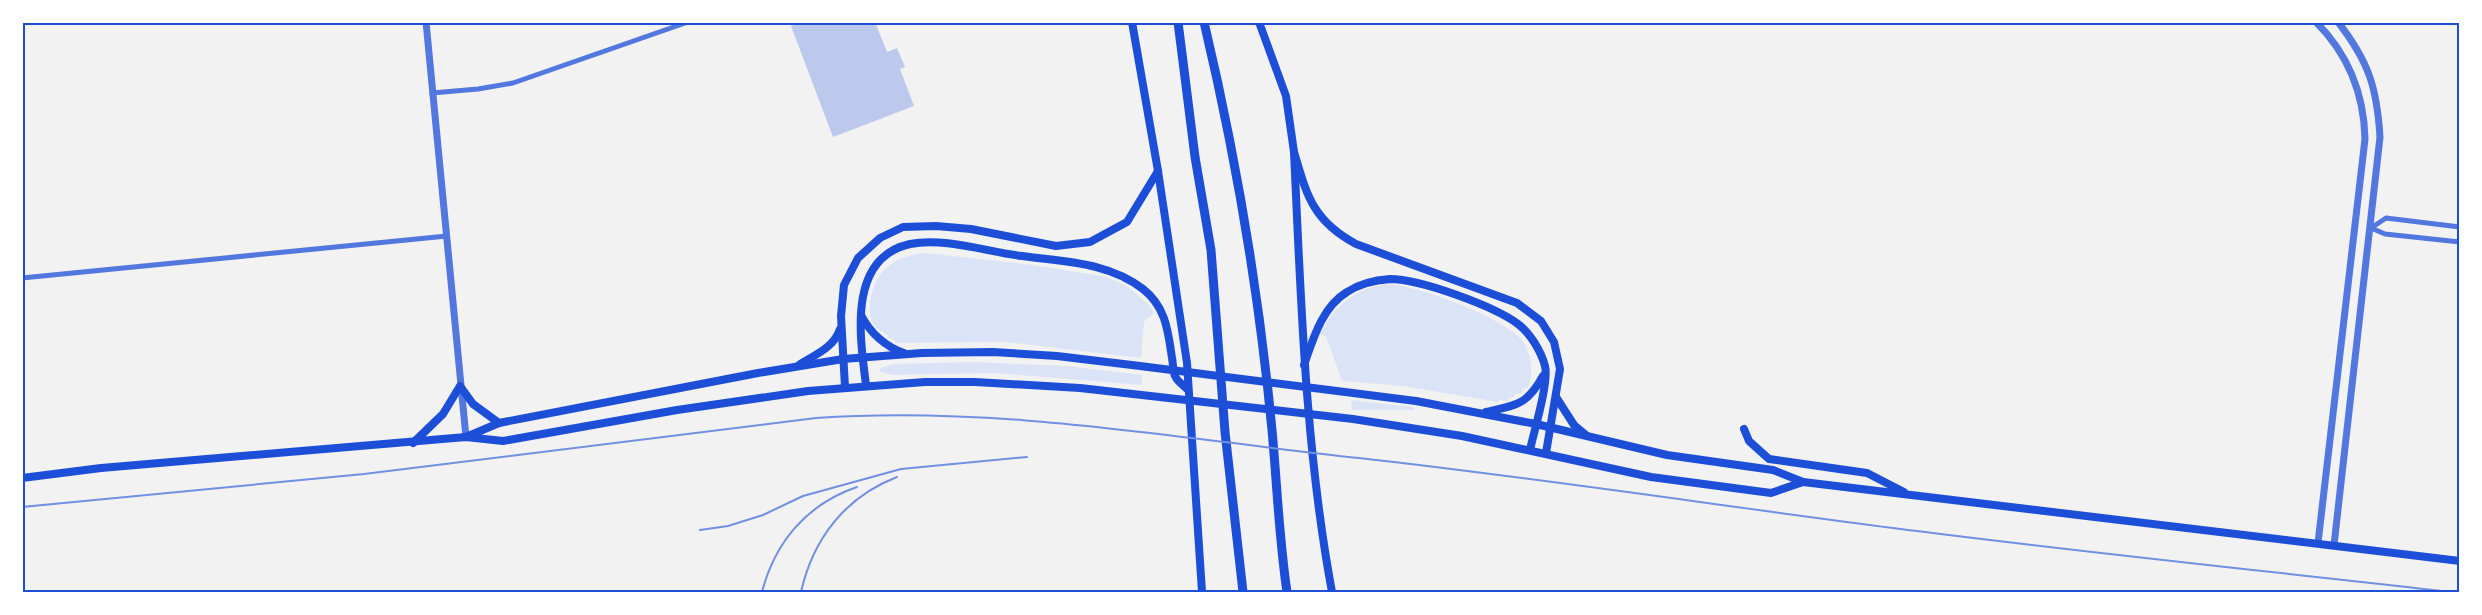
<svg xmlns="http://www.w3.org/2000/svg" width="2482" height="615" font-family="Signika,sans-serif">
<rect width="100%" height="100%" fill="#f2f2f2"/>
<g fill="#dbe4f7">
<path d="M926,253L1033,265L1107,277L1128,287L1149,305L1154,313L1144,322L1141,358L1005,342L895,343V340L887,338L888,335C883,332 876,329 874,325C864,309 873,280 886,268C896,258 913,254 926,253Z"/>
<path d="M1388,284C1417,285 1498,316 1519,337C1532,351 1534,371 1528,388L1525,387L1521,393L1515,394V396L1508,399V401L1499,400L1498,402L1402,386L1342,381L1326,337L1320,334C1334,305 1356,288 1388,284Z"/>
<polygon points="973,362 1067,366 1142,375 1142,385 994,373 893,375 880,372 880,368 893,364"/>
<polygon points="1351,400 1414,407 1414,410 1352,410"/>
</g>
<polygon fill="#bdc9ec" points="800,22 875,22 887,52 897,48 905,67 900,69 914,106 833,137 791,26"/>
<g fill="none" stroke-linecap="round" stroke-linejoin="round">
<g stroke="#5277de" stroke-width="5">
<polyline points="432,93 478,89 513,83 688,22"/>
<polyline points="2371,228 2386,218 2460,227"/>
<polyline points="2371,228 2385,234 2460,242"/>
<polyline points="22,278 447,236"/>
</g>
<g stroke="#5277de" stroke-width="7">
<polyline points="426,22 466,437"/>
<path d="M2316,22C2348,54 2364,94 2365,139L2318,543"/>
<path d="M2334,545L2380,137C2377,88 2369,62 2338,22"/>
</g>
<g stroke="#1d4ed8" stroke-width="8">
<polyline points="1132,22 1158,171 1187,363 1202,592"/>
<path d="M1259,22L1286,96L1294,152C1301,299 1305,447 1332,592"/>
</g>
<g stroke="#1d4ed8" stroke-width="8">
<path d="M1294,152C1307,196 1313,221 1356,244L1517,303L1541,321L1554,342L1560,369L1546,453"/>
<path d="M861,315C870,333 886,347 904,353"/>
<path d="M799,365C814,355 834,348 840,329"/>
<path d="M1304,365C1313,339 1322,307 1347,292C1359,284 1376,280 1390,279C1420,279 1494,306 1518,324C1530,333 1541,351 1545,366C1549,383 1534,431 1530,450"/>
<path d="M866,385C860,338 847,258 910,244C944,237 988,252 1022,256C1065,262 1108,262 1143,289C1166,307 1168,331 1172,358C1173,363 1173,371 1175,376C1177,381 1183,385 1187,389"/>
<polyline points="845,387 841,316 844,285 858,258 880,238 903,227 936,226 971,229 1056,246 1090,242 1127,222 1158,171"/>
<polyline points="1556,397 1574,425 1586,435"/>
<path d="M1486,412C1517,405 1527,405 1543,376"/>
<polyline points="1744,429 1749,441 1769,459 1867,473 1904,492"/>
<polyline points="466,437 499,423 758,373 843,359 922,353 993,352 1057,356 1140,366 1416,401 1536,424 1667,455 1773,470 1803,482 2460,561"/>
<polyline points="413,443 443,414 460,386 473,404 499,423"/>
<polyline points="22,478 101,468 466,437 503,441 677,410 808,391 925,382 975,382 1080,388 1353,419 1462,436 1651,477 1771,493 1803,482"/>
</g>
<g stroke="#1d4ed8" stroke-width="9">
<polyline points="1178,22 1195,157 1211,250 1225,432 1243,592"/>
<path d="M1204,22C1236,157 1259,292 1272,430C1277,484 1279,538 1287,592"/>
</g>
<g stroke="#7290e2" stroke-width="2">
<path d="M22,507L364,474L816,418C998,405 1179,439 1359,458C1538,478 1715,505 1893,528C2079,552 2266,571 2452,592"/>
<polyline points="700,530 728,526 763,515 803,496 901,469 1027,457"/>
<path d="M762,592C775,542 807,504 857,487"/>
<path d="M801,592C813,539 845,497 897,477"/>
</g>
</g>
<rect width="2482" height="615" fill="none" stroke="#ffffff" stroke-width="48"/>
<rect x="24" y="24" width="2434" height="567" fill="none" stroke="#1d4ed8" stroke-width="2"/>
</svg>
